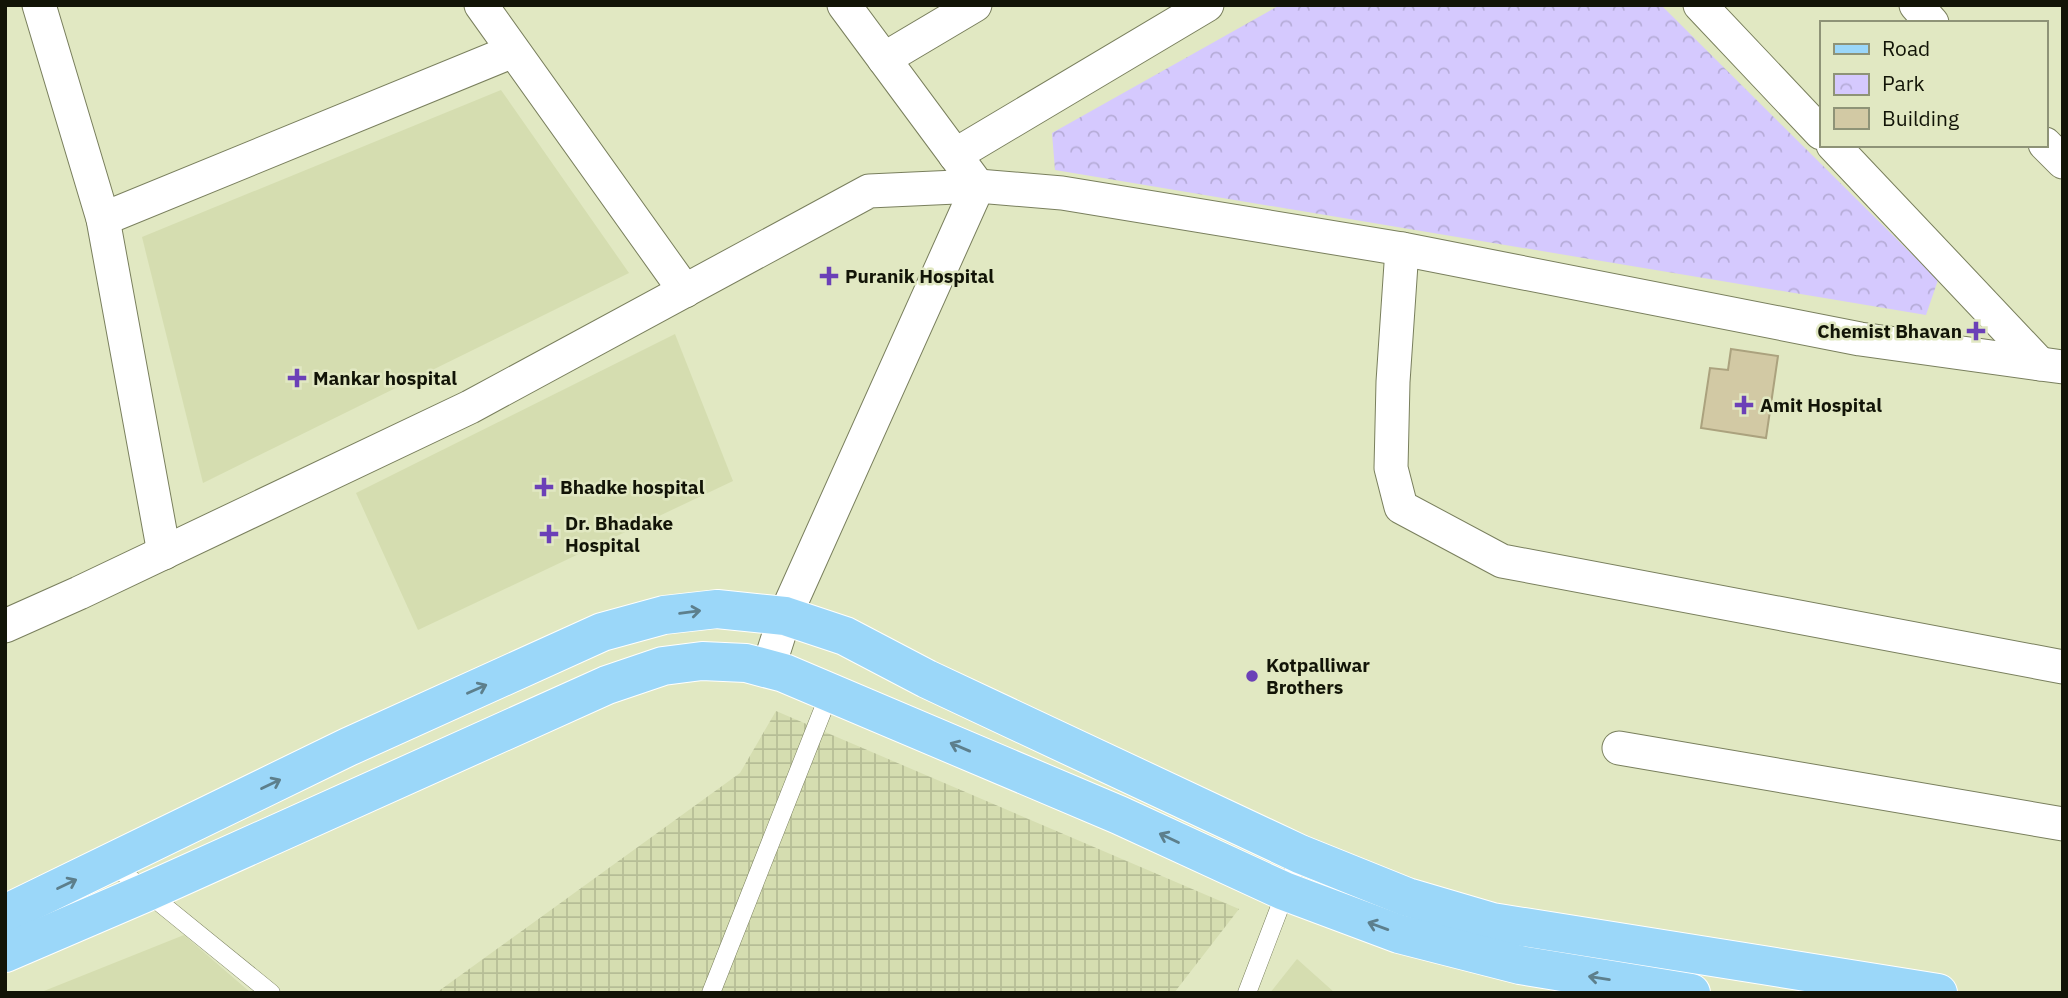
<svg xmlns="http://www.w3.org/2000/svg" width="2068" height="998" font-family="'IBM Plex Sans',sans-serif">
<defs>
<pattern id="industrial-grid" width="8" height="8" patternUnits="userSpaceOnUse" patternTransform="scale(1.75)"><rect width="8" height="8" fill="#d5ddb0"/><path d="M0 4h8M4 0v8" fill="none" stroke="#b6bd96"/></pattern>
<pattern id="park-crowns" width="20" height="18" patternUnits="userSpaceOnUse" patternTransform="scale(1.75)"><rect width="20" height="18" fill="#d5c9fe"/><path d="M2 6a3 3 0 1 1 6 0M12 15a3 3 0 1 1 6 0" fill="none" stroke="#b6acd8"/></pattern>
</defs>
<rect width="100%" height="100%" fill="#e1e8c2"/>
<g fill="#d5ddb0">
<polygon points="501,90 629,273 203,483 142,237"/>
<polygon points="675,334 733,481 418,630 356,493"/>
<polygon points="184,935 251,993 39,993"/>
<polygon points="1297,959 1335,993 1270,993"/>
</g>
<polygon fill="url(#industrial-grid)" points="776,711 1239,909 1174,993 436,993 740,773"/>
<polygon fill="url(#park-crowns)" points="1280,5 1661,5 1938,280 1926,315 1055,170 1052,133"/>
<polygon fill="#d2c9a4" stroke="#aba27e" stroke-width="2" points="1731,349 1778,356 1766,438 1701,428 1710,368 1728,370"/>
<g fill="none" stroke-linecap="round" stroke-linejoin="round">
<g stroke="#797f5d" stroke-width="19">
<g id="service">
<polyline points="111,863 271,993"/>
<polyline points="711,993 830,692"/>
<polyline points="1247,993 1300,854"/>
</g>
</g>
<g stroke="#797f5d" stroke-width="35">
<g id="minor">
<polyline points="39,5 103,219 164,553"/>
<polyline points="481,5 685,291"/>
<polyline points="1700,5 1821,133"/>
<polyline points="1916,5 1932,23"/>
<polyline points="884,59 975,5"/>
<polyline points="2045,144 2063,162"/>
<polyline points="1833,145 2040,364"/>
<polyline points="955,155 1207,5"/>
<polyline points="103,219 513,51"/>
<polyline points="1402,249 1393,382 1391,468 1401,507 1502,561 2063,667"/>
<polyline points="5,626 79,593 470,407 869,191 978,186 1062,193 1402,249 1860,339 2063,367"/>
<polyline points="768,669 785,616 978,186 844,5"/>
<polyline points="1619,748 2063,824"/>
</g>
</g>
<g stroke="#fff" stroke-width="40">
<g id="primary">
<polyline points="5,914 348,747 602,632 664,615 717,609 785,616 845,636 927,679 1300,854 1407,897 1492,922 1938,993"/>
<polyline points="5,953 147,892 607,685 663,666 702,661 746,663 784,673 1119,815 1284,891 1399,934 1520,965 1691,993"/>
</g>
</g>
<use href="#service" stroke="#fff" stroke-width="18"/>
<use href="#minor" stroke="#fff" stroke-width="33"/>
<use href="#primary" stroke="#9bd7f9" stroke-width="38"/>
</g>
<defs><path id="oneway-shaft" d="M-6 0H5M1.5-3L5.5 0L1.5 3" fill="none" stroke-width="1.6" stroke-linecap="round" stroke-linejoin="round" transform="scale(1.75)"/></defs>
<g stroke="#5d7f8c">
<use href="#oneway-shaft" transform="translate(690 612) rotate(-7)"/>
<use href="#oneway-shaft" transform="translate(477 689) rotate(-24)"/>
<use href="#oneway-shaft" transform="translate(960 747) rotate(-157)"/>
<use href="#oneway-shaft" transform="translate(271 784) rotate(-26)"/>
<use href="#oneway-shaft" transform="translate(1169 838) rotate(-155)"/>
<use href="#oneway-shaft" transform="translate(67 884) rotate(-26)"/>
<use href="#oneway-shaft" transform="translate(1378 926) rotate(-160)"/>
<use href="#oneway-shaft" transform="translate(1599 978) rotate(-171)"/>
</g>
<g fill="#6b40b7" stroke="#e1e8c2" stroke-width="2.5">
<path d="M825.5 265.5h7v7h7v7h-7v7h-7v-7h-7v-7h7z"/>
<path d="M1972.5 320.5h7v7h7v7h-7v7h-7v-7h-7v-7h7z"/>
<path d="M293.5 367.5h7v7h7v7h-7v7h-7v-7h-7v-7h7z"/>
<path d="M1740.5 394.5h7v7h7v7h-7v7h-7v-7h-7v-7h7z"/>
<path d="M540.5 476.5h7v7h7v7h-7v7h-7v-7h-7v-7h7z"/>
<path d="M545.5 523.5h7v7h7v7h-7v7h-7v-7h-7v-7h7z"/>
<circle cx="1252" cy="676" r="7"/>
</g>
<g text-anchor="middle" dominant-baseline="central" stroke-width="5" stroke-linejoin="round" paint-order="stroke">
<g font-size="19" font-weight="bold" fill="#121407" stroke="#e1e8c2" text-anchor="start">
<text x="845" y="276">Puranik Hospital</text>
<text x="1962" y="331" text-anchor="end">Chemist Bhavan</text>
<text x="313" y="378">Mankar hospital</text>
<text x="1760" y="405">Amit Hospital</text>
<text x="560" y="487">Bhadke hospital</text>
<text x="565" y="523">Dr. Bhadake<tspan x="565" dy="22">Hospital</tspan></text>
<text x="1266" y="665">Kotpalliwar<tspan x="1266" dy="22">Brothers</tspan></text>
</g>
</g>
<rect width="2068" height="998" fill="none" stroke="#121407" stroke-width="14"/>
<rect x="1820" y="21" width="228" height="126" fill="#e1e8c2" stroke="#8e9377" stroke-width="2"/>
<rect x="1834" y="44" width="35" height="10" fill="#9bd7f9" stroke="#8e9377" stroke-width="2"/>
<text x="1882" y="56" font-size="21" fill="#121407">Road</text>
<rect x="1834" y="74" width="35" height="21" fill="url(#park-crowns)" stroke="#8e9377" stroke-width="2"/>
<text x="1882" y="91" font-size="21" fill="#121407">Park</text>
<rect x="1834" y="108" width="35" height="21" fill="#d2c9a4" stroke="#8e9377" stroke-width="2"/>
<text x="1882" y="126" font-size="21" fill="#121407">Building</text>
</svg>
